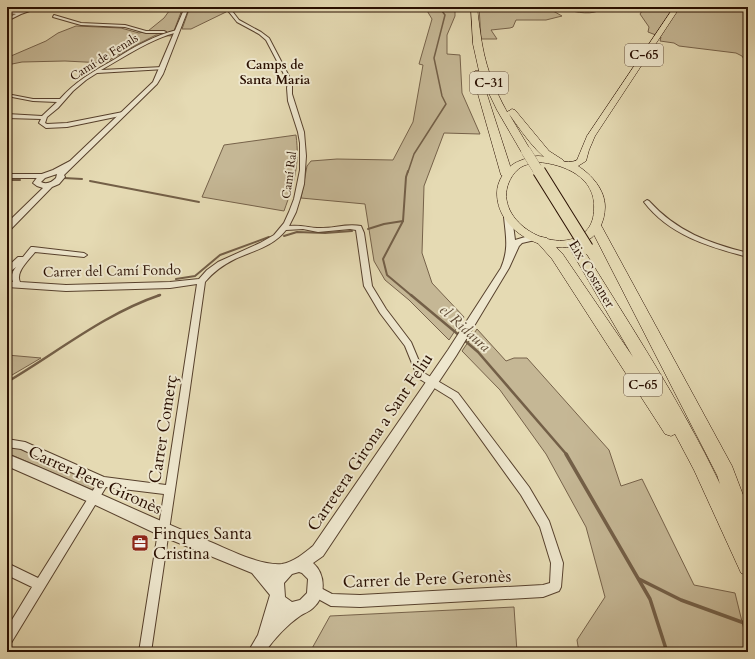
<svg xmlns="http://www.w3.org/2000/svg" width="755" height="659" font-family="Cardo,serif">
<rect width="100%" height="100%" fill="#e5dab3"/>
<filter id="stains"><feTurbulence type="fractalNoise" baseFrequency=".005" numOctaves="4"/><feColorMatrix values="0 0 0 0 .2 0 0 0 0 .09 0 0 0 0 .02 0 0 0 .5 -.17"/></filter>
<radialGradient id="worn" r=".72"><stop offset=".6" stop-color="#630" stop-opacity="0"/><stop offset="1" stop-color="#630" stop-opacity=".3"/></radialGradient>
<g fill="#c5b795" stroke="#76624a">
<polygon points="172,7 183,7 172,36 156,35 138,44 104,63 65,61 22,62 7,65 7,54 11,56 46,41 58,33 76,26 121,28 139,33 148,31 164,18"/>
<polygon points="190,7 225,7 226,12 191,29 182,29"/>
<polygon points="427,7 455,7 455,16 447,35 447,54 460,55 462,93 480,134 444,133 424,186 422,253 432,283 464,317 449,340 409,300 385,280 374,261 365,204 301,198 307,166 311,161 337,159 393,160 413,122 423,65 419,64 432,19 426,9"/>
<polygon points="479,7 546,7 562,16 546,20 516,20 513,27 510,28 491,30 497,39 481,39"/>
<path d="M562,7H597L598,11C589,15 570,12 562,7Z"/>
<polygon points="643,7 748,7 748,66 742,56 736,53 679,46 674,43 660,41 661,37 648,32 649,27 640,14 644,8"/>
<path d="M296,135C300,165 294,183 284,211L202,197L224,145Z"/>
<polygon points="477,329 506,361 514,358 527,358 609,450 621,486 642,479 694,585 735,593 748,646 748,652 579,652 577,640 605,597 586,527 546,454 500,390 462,351"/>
<polygon points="7,355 41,358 7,378"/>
<polygon points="7,448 18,448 97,483 92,490 7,453"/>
<polygon points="514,607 517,652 310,652 330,616"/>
</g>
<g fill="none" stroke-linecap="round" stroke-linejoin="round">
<polyline stroke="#735f47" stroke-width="1.5" points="408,172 414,154 446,104 442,96 434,58 445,15 439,7"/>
<g stroke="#735f47" stroke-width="2">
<polyline points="408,171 406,177 403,221 383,259 387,275 412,296"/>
<polyline points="64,178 82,179"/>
<polyline points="7,180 20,180"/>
<polyline points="90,181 199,202"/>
<polyline points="368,229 384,224 403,221"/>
<polyline points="284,236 297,232 325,233 352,231"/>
<polyline points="176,279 195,276 220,255 269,237"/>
<polyline points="157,296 160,295"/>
</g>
<g stroke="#735f47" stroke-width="2.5">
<polyline points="411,295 460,336"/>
<polyline points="463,339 478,352 567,455"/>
<path d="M7,382C58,352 104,314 160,295"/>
</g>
<g stroke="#735f47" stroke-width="3.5">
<polyline points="566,454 650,599 667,652"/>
<polyline points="639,579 681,600 747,624"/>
</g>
<g stroke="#57412d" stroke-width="2">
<g id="minor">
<polygon points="35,7 41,7 21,14 7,21 7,18 16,14 7,13 7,11 21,12"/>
<path d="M225,7H229L239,20L261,32L269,38L292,82V94L304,132L306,156L304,184L300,199L296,212L289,226C301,225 306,227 317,228C332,229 346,223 361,226L364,233L372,286L386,309L411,342L424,373L458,393L529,487L549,521L563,563L561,587L559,591L543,597L360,607L331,606L311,595L309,591L311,587L315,585L332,594L360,595L543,585L550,583L551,563L540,527L521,495L452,399L418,378L405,346L380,313L364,286L356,230L350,229L318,232L303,229L286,230C273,247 252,251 235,259C223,265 213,272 205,282L189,395L151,652H139L164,494L106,487L11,643L7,645V628L32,587L7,575V563L38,578L97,484L21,449L7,447V439L25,442L104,477L166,485L197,284L170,288L66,291L7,287V281L13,282C10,276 13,271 16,267L7,274V267L18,257H23L31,247H33L84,253L87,255L84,257L35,252C29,260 15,272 20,282L66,285L170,282L199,279L207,270L218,262L260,243L274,235L284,223L289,212L294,199L300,170V143L298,132L288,101L287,88L288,82L266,40L259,34L237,22Z"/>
<polygon points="54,15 81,23 125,25 146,31 164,31 166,32 164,33 146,33 125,27 81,25 53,17"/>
<path d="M177,30L178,32C150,39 126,56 101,70L163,67L165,68V69L97,73L86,80L73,91L58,108L47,117L45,123L47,124L67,123L123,112L125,113V115L67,127L46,128L39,123L41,119L7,118V114L42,116L57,102L33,101L7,96V94L33,99H60C76,81 94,71 115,59C134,47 155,35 177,30Z"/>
<polygon points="7,174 43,174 46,176 43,178 7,178"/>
<path d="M647,200L649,201C677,232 709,243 748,253V257C709,247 669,235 644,202Z"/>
</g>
</g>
<g stroke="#57412d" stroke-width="2">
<g id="tertiary">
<path d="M185,7H189L163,74L157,84L64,175L65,177L59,184L52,187L10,230L7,231V223L43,188L37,186L33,183L39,175L53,170L70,161L153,82ZM57,174L56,178C52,182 47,185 41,182L45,178Z"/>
<path d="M508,214L512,217L515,240L532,235L536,238L535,240L522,243L519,246L509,268L456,356L323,556L313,563C326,574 326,597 313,608C309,612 304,613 300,616C287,625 274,639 265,652H248L258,635L270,595L252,573L159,535L89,502L7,466V454C77,482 144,515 213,543C232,551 261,566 282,564C294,562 304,553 313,546L448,350L501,268C509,249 506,237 504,217ZM299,572L302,573L308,579L307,593L300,600L292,602L285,597L284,583L292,574Z"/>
</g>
</g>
<g stroke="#280e00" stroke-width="1">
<path id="primary" d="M674,7H680L595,136L589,150L586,161L578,166C592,175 605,190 605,207C603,273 497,251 497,193C497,181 505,169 515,163C521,160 532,156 538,156C550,156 567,166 577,160L587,136ZM538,162C564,164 596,177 594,209C594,216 592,225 586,231C557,259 492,221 509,182C512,175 517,169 523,166C528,164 533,163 538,162Z"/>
</g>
<g stroke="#280e00" stroke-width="1">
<g id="motorway">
<path d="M471,7H477C482,49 485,71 506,110L507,112L512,109L515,110L549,151L563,160L564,162L563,164C545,169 519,127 509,114L531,151L526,154L522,153L497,110L482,79L513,175L507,178L501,175L474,80L475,71H479L473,44Z"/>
<path d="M596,223L600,224L602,227L732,466L748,508V532L744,534L748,543V576L741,573L694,470L675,434L671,436L665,434L552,259L536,241L537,238L542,237L547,238L562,253L633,357L569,247L570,244L575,243L580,244C628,322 680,400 720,484L717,475L590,227L592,224Z"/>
</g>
</g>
<use href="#minor" fill="#eee7ce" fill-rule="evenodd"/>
<use href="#tertiary" fill="#eee7ce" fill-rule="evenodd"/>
<use href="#primary" fill="#e5dab3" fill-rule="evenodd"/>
<use href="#motorway" fill="#e5dab3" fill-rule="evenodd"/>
<g stroke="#280e00" stroke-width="10" stroke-linecap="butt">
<polyline id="motorway-bridge-far1" points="526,151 539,172"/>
</g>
<g stroke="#280e00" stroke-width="14" stroke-linecap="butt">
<polyline id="motorway-bridge" points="539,171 587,248"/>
</g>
<use href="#motorway-bridge-far1" stroke="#e5dab3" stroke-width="10"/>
<use href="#motorway-bridge" stroke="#e5dab3" stroke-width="12"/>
</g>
<defs>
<g id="office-square" transform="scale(0.9)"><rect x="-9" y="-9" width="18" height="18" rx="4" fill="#8f2418" stroke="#eee7ce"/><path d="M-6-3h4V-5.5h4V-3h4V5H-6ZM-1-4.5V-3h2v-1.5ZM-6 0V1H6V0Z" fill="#fff"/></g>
</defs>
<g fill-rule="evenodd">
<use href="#office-square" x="140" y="543"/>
</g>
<g text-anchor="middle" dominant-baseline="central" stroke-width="4" stroke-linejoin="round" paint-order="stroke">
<g font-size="12" fill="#280e00" stroke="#eee7ce">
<text transform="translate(104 57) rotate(-32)">Camí de Fenals</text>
<text transform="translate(289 175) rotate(-82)">Camí Ral</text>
</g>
<g fill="#eee7ce" stroke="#634f3e" stroke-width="1">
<rect x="625" y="44" width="38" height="22" rx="3"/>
<rect x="470" y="72" width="38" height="22" rx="3"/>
<rect x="624" y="374" width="38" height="22" rx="3"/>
</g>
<g font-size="13" font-weight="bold" fill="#280e00">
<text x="644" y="55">C-65</text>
<text x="489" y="83">C-31</text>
<text x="643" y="385">C-65</text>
</g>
<g font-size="13" font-weight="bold" fill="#280e00" stroke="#eee7ce">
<text x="275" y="65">Camps de<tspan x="275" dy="15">Santa Maria</tspan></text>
</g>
<g font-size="14" fill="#280e00" stroke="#eee7ce">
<text transform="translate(112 271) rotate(-1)">Carrer del Camí Fondo</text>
<text transform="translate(592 274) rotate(59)">Eix Costaner</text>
</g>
<g font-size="15" font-style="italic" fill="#604b35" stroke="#eee7ce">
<text transform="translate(465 328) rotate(42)">el Ridaura</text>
</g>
<g font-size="17" fill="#280e00" stroke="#eee7ce">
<text transform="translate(163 429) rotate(-81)">Carrer Comerç</text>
<text transform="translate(370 442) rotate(-56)">Carretera Girona a Sant Feliu</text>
<text transform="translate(95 480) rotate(24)">Carrer Pere Gironès</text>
<text transform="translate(427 579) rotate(-2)">Carrer de Pere Geronès</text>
</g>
<g font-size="17" fill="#280e00" stroke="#eee7ce" text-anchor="start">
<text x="153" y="533">Finques Santa<tspan x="153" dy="20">Cristina</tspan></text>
</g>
</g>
<rect width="755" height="659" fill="none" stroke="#e5dab3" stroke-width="24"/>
<rect x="8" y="8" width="739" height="643" fill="none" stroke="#280e00" stroke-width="2"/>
<rect x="12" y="12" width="731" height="635" fill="none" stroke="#280e00"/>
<rect width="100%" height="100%" filter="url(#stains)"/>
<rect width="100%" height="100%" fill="url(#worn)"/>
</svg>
